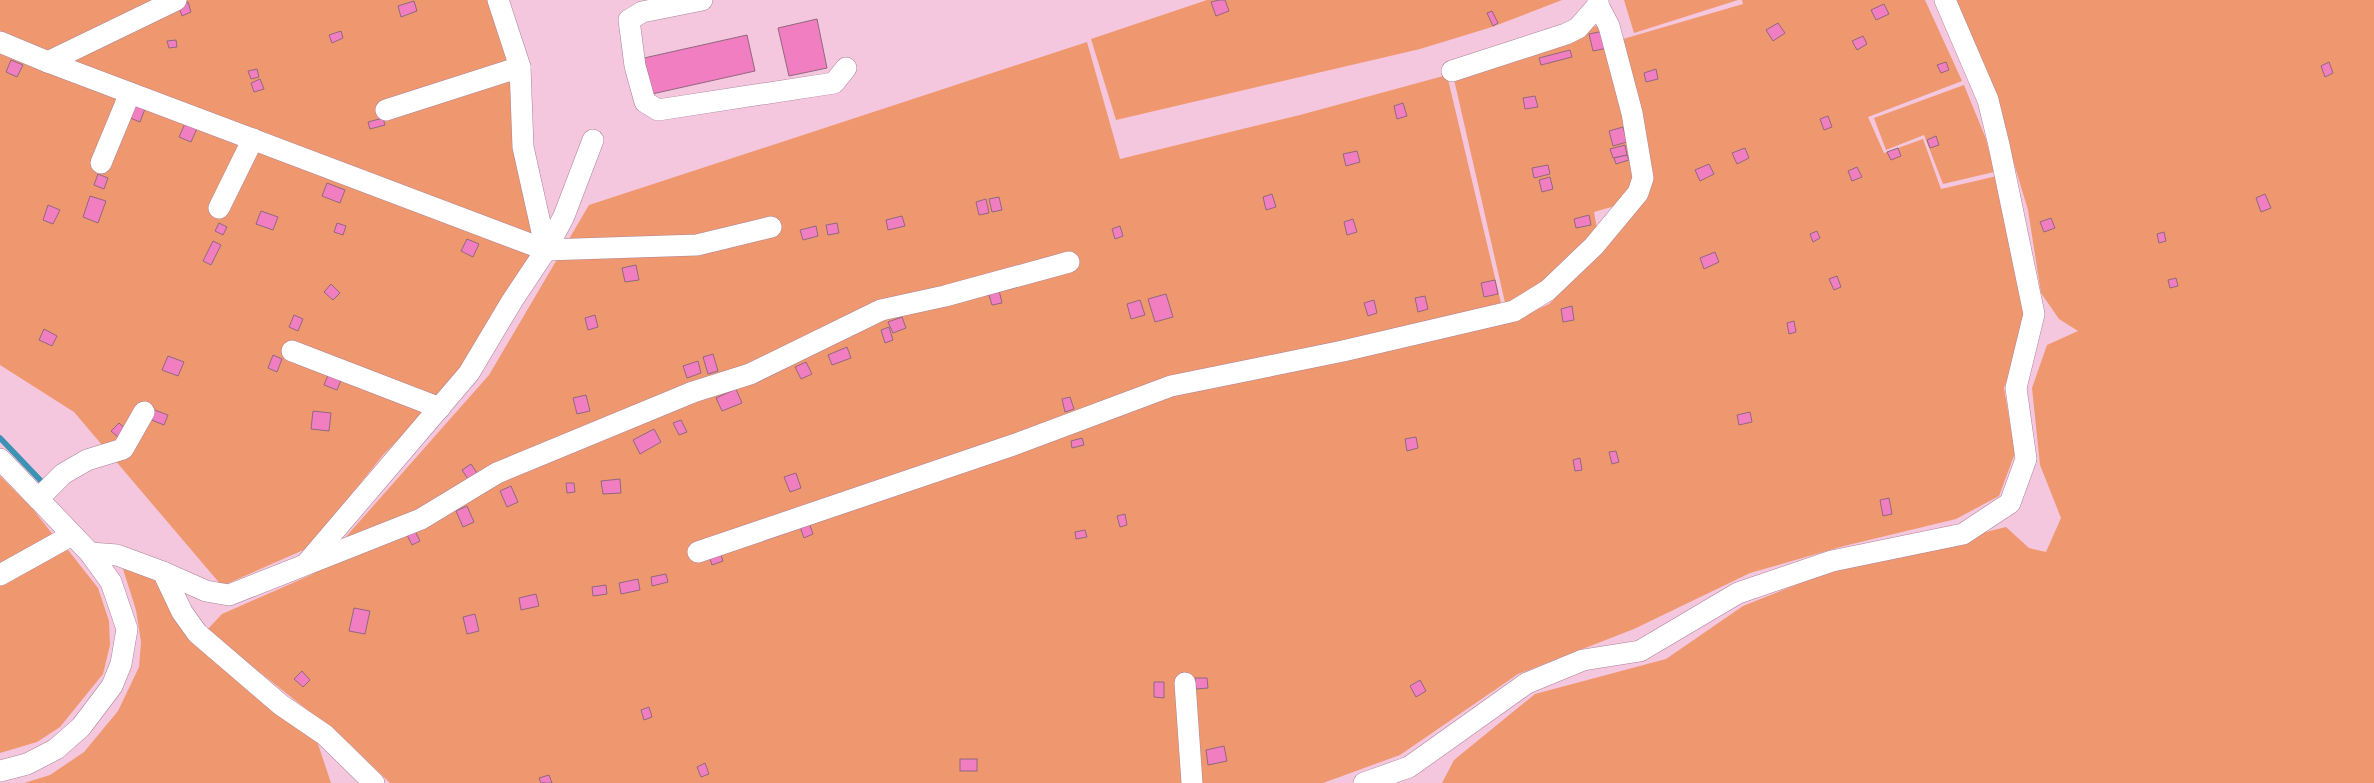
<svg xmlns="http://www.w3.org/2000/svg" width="2374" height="783" font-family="Helvetica,sans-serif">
<rect width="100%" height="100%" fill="#f4c7de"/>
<g fill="#ef986f">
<polygon points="0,0 494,0 518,81 532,223 533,257 465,372 383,455 308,548 222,586 74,412 0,365"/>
<polygon points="1207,0 1562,0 1492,27 1420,49 1116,120 1091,39"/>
<polygon points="1624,0 1738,0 1634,33"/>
<polygon points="1742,0 1925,0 1962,81 1868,117 1884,153 1923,139 1941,189 1997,176 2030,315 2004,388 2015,453 1999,496 1956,519 1844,546 1750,573 1634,629 1518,674 1400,755 1323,783 390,783 350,744 207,630 222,614 313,574 489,375 589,205 1087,42 1120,159 1300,115 1447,75 1506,324 1549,304 1603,251 1648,183 1623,39 1743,4"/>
<polygon points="1949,0 2374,0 2374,783 1442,783 1454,760 1535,694 1666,659 1743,606 1833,570 2006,527 2029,548 2046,552 2061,518 2040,465 2032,388 2047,345 2078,331 2059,319 2041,293 2028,210 1997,107"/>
<polygon points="1602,24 1636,162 1632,183 1615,206 1594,212 1597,229 1546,282 1506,307 1453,75"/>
<polygon points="1964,85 1986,139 1994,172 1943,184 1924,135 1886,150 1874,118"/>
<polygon points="0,476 32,508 53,535 0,567"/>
<polygon points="60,548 68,550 98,588 109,621 110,645 103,674 60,727 37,742 0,753 0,583"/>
<polygon points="123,569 136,570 156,581 316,738 331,783 24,783 50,775 84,752 118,711 139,667 141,642 136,610"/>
</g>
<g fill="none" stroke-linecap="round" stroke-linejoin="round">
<polyline stroke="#3b92b2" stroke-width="5.5" points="0,438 43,483"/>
</g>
<g fill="#f07ec1" stroke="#90687d">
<polygon points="1219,0 1225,0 1229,11 1216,16 1211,2"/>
<polygon points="414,1 417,11 401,17 398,6"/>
<polygon points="188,2 191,12 182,16 178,5"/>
<polygon points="1884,4 1889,14 1876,20 1871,10"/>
<polygon points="1492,11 1498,23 1493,26 1487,13"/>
<polygon points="817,19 827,68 789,76 778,28"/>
<polygon points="1778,23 1785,33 1773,41 1766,30"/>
<polygon points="341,31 343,38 332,43 329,35"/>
<polygon points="1604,31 1608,48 1593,51 1589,34"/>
<polygon points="747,35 755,71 652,94 644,58"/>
<polygon points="1863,36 1867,44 1857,50 1852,41"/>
<polygon points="176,40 177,47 169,48 167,41"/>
<polygon points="1570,50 1572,57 1541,65 1539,58"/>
<polygon points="11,60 23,65 17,77 6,72"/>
<polygon points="1946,62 1949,70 1941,73 1937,65"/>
<polygon points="2329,62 2333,73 2325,77 2321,66"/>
<polygon points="257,69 259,77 251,79 248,71"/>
<polygon points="1656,69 1658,79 1646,82 1644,73"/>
<polygon points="260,79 264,89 254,92 251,83"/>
<polygon points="1535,96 1538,107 1525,109 1523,98"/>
<polygon points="1403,103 1407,116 1397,119 1394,106"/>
<polygon points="135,104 145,109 140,122 130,118"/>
<polygon points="1828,116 1832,127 1824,130 1820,119"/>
<polygon points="383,118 385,125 370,129 368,122"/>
<polygon points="187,119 199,124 191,142 179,137"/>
<polygon points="1623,127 1627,142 1613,146 1609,131"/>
<polygon points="1936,136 1939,145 1930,148 1927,140"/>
<polygon points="1625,145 1627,155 1613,158 1610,149"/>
<polygon points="1745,148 1749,158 1737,164 1732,153"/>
<polygon points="1898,148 1901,156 1891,160 1887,152"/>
<polygon points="1357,151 1360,162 1346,166 1343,154"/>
<polygon points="1627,155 1629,160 1616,164 1614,158"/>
<polygon points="1709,164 1714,174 1700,181 1695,170"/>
<polygon points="1548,165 1550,174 1534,178 1532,168"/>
<polygon points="1857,167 1862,177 1852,181 1848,171"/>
<polygon points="98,174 108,178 104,189 94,185"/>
<polygon points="1550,177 1553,189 1542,192 1539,180"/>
<polygon points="327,183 345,190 340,203 322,196"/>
<polygon points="1272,194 1276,207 1266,210 1263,197"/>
<polygon points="2265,194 2271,208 2261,212 2256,198"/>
<polygon points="90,196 106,201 98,223 83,217"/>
<polygon points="999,197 1002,210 992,212 989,199"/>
<polygon points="986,199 989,213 979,215 976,202"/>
<polygon points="48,205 60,210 53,224 43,220"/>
<polygon points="261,211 278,217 273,230 256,224"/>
<polygon points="1589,215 1591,225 1576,228 1574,219"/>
<polygon points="902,216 905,226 888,230 886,220"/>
<polygon points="2051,218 2055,228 2044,232 2040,222"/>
<polygon points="1353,219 1357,232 1347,235 1344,222"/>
<polygon points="219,223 227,227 223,235 215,231"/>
<polygon points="337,223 346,226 343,235 334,232"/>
<polygon points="837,223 839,233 828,235 826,225"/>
<polygon points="816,226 818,236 803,240 800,230"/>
<polygon points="1120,226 1123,236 1115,239 1112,229"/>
<polygon points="1817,231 1820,238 1813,242 1810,234"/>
<polygon points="2164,232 2166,241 2159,243 2157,234"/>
<polygon points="467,239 479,244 473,257 461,251"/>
<polygon points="213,241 221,245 211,265 203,261"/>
<polygon points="1715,252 1719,262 1704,269 1700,258"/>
<polygon points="636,265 639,280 625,282 622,268"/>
<polygon points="1837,276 1841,287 1834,290 1829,279"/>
<polygon points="2176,278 2178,286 2170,288 2168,280"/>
<polygon points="1495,280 1498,294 1484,297 1481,283"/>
<polygon points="331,284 340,293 333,300 324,292"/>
<polygon points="999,290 1002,303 992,305 988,292"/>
<polygon points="1166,294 1173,317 1155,322 1148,299"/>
<polygon points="1425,296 1428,309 1418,312 1415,298"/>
<polygon points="1140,300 1145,315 1131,319 1127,304"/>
<polygon points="1374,300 1377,313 1368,316 1364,303"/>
<polygon points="1572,306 1574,320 1563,322 1561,309"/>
<polygon points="294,315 303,319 298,331 289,327"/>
<polygon points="595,315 598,327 588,330 585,318"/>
<polygon points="902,317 906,328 893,333 888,322"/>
<polygon points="1794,321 1796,332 1789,334 1787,323"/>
<polygon points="889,327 893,340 885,343 881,330"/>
<polygon points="44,329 57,336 52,346 39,340"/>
<polygon points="847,347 851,358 832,365 828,355"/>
<polygon points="713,354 718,371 708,374 703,357"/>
<polygon points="273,355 282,359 277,372 268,368"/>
<polygon points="168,356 184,362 178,376 162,370"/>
<polygon points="698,361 701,373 687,378 683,366"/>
<polygon points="806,362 812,374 801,379 795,367"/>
<polygon points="328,375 341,380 337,390 324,385"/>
<polygon points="736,389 742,403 722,411 716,398"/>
<polygon points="586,395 590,411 577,414 573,398"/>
<polygon points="1070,397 1074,409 1065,412 1062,399"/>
<polygon points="152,409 168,415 164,425 149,419"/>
<polygon points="313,411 331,413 329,431 311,429"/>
<polygon points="1750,412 1752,422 1739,425 1737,415"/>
<polygon points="681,420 687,432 679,435 673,423"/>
<polygon points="119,423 127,430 119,438 111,431"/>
<polygon points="654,429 661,442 640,454 633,440"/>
<polygon points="1416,437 1418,448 1407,451 1405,439"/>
<polygon points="1082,438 1084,445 1072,448 1071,441"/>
<polygon points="1616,451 1619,462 1612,464 1609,452"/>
<polygon points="1580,458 1582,470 1575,471 1573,460"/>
<polygon points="471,464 477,473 468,479 462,470"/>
<polygon points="796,473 801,488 790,492 784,477"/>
<polygon points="620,479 621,493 603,494 601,481"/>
<polygon points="566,483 574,483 575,492 567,493"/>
<polygon points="511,486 518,502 507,507 500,491"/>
<polygon points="1889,498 1892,514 1883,516 1880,500"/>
<polygon points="467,506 474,522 463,527 456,511"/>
<polygon points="1125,514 1127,525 1120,527 1117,516"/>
<polygon points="809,523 813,534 804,538 800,527"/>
<polygon points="1085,530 1087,537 1076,539 1075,532"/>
<polygon points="415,531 420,541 412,545 407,535"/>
<polygon points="720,552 723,561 712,565 709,556"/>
<polygon points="666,574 668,582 652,586 651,577"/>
<polygon points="638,579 640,590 621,594 619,583"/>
<polygon points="606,585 607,594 593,596 592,587"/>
<polygon points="536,594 539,606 521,610 519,598"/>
<polygon points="354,608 370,611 365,634 349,631"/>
<polygon points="475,614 479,631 467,634 463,617"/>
<polygon points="302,671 310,680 303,687 294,679"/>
<polygon points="1195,678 1207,678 1208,688 1196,689"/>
<polygon points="1420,680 1426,691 1416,697 1410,686"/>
<polygon points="1154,682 1164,682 1164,698 1154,697"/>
<polygon points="649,707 652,717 644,720 641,710"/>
<polygon points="1224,746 1227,761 1208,765 1206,750"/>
<rect x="960" y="759" width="17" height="12"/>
<polygon points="705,763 709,774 701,777 697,767"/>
<polygon points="549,775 552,783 541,783 539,778"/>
</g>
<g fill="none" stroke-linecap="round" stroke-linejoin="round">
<g stroke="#ac8298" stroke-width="22">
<g id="minor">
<polyline points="702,0 642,12 629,20 635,66 645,102 658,110 834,83 846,68"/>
<polyline points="0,42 48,62 546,250 697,245 771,227"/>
<polyline points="48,62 176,0"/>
<polyline points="1452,71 1566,34 1578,28 1598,5 1598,0"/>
<polyline points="386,110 520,67"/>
<polyline points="101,163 130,93"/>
<polyline points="219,208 253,139"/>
<polyline points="546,250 564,216 593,140"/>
<polyline points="292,351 440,408"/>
<polyline points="0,459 90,553 111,582 127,629 121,664 112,686 81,727 56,749 27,764 0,771"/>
<polyline points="38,499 63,474 87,460 123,449 144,412"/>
<polyline points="698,552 1016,444 1171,386 1343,351 1514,311 1548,290 1594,246 1638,193 1643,178 1632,113 1609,26 1598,5"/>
<polyline points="90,553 117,555 163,572 182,612 197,633 281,705 325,735 374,783"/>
<polyline points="306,564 469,373 512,301 546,250 523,147 520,67 498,0"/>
<polyline points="163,572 206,591 229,595 421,519 497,473 693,392 750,374 881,310 945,296 1069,262"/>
<polyline points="0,575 72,535"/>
<polyline points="1185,683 1192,783"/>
<polyline points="1364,783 1409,767 1527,683 1583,660 1640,651 1738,593 1832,561 1963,534 2010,503 2026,459 2016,388 2034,314 1999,145 1988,100 1945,0"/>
</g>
</g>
<use href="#minor" stroke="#fff" stroke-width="21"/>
</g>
</svg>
